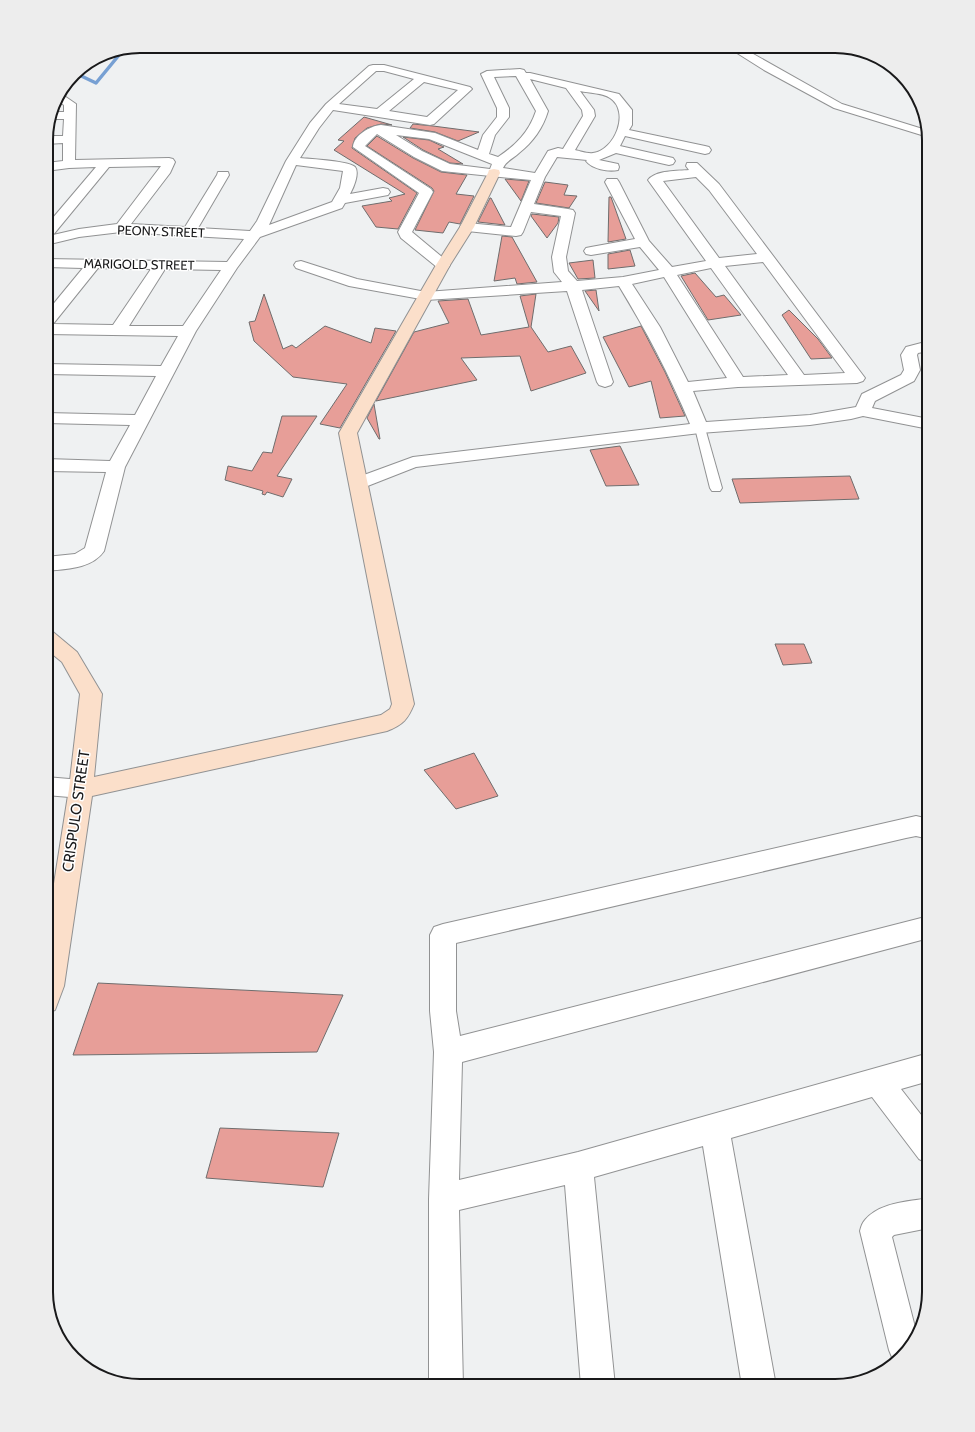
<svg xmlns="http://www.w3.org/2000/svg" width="975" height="1432" font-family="Cabin,sans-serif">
<rect width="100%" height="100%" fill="#eff1f2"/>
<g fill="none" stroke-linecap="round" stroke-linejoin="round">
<polyline stroke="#77a0d3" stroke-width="3.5" points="75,73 96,83 124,49"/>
</g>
<g fill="#e79e98" stroke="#6f6d6d">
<polygon points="364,117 392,125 381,124 367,128 355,138 352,148 417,193 398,229 376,227 362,206 392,201 389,198 405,194 334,150 344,141 338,140"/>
<polygon points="413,124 433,126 479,132 458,141 435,132 410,128"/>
<polygon points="377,136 413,158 441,172 467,175 456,194 474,196 460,224 449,222 443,233 415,230 434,191 432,188 367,146"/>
<polygon points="403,137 429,140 444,147 438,149 463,164 450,163 423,150"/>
<polygon points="505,179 529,181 521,201"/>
<polygon points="545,182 568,185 564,195 577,196 569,208 536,203"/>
<polygon points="609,197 611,197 626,239 608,242"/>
<polygon points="490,198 491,198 505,225 478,222"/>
<polygon points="532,214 559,217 558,223 547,238 531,216"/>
<polygon points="502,236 512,237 537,282 517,284 515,278 494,281"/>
<polygon points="630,250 635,266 608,269 608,254"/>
<polygon points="593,260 595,278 578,279 569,263"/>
<polygon points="695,273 716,297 724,295 741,315 708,320 681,276"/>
<polygon points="596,290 599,311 585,291"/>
<polygon points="264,294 283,349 292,345 296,348 325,326 371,343 375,328 396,331 340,428 320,424 347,384 293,377 254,341 249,322 255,321"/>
<polygon points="536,294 531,327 548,352 571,346 586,373 531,391 520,356 461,358 477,380 376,401 414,332 449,323 438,301 468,299 481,335 529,327 520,296"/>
<polygon points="789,310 818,339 832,358 811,359 782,315"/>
<polygon points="641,326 665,372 685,416 660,418 651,381 629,387 603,337"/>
<polygon points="374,404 380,439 379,439 367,418"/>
<polygon points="282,416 317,416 277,476 292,479 283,497 267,492 265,495 262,494 263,491 225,480 228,466 252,471 263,452 272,453"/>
<polygon points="620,446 639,485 606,486 590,450"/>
<polygon points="850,476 859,499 740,503 732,479"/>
<polygon points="775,644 804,644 812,663 783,665"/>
<polygon points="474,753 498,796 456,809 424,770"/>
<polygon points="98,983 343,995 317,1052 73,1055"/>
<polygon points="220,1128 339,1133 323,1187 206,1178"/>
</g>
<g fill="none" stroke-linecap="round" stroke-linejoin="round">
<g stroke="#919293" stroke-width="2">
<polygon id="lane" points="700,425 705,428 722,488 720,491 712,491 710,488 695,428"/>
</g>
<g stroke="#919293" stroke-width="2">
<g id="street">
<polygon points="726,46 739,46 842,104 926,130 928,137 834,108 764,70"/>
<path d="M373,65H384L470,87L472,89L434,124L430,125L333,110L319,128L300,158C310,159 350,161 355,167C360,173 353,189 350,194L383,188L388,189L390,192L388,195L345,203L342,208L260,237L237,268L196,331L125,467L104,551C92,569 65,569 46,571V557L75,554L85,548L106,472L46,471V459L110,461L130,425L46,423V413L135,415L156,376L46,374V364L161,366L178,336L46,334V313L83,268L46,267V259L227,262L244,239L121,232L79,237L46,245V226L96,167L69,168L46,171V163L63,161V143L46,144V136H63L64,119H50L51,112H64V105L56,100L60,93L76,104L75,160L169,158L173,159L175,162L170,173L131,224L185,227L217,175L218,172H228L229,175L198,228L250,231L257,221L286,161L310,123L326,104L369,66ZM376,71H384L414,79L377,109L339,104ZM424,82L458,90L427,117L389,111ZM296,165L343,171L340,188L332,202L269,225ZM161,166L117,224L79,229L53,235L109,167ZM98,268L151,269L113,325L53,324ZM165,269L221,270L183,326H129Z"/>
<path d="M520,69L524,70L526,73H530L619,94L632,110V125L629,130L705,146L709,147L711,150L709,153L705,154L625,136L620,146L673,158L675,161L673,164L669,165L616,153L599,160L618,164L619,167L618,170C608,172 592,169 586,161L587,160L557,157L545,177L534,204L568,209L573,210L575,213L566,257L568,271L577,281L623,277L659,270L640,247L591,255L586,254L584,251L586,248L591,247L635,239L605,182L607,179H617L619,182L649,241L672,267L706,261L648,180C656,170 678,171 689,170L686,166L687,163H697L719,184L865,378L863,381L857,383L738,387L693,391L706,422L810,415L856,407L862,394L901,375L904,370L901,355L906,347L929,341V351L918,353L917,355L920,370L914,381L875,401L872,408L929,419V429L863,416L851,419L810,425L700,433L416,467L365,487L359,489L353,487L350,483L353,479L413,457L690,424C670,376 646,330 619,286L582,290L613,382L611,385L605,387L599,385L597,382L567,291L426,300L349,286L296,268L294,265L296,262L301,261L357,279L426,292L562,282L554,272L552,257L561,216L531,212L523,232L521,235L516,236L467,231L462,230L460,227L462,224L467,223L511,227L531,180L442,171L414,157L377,134L365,146L431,189L433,192L412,232L448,262L450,265L448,268L443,269L438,268L401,238L398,232L419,193L353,147C354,135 370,126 381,125L435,133L478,150L483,135L497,117V108L481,74L487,71ZM516,76L536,111C529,132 516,145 498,157L489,154L495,135L509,117V108L494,77ZM530,79L566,88L582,110L583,116L563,149L558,148L548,151L535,173L503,168C506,161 514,158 519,153C533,142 543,128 548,111ZM580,91C589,93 603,93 610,98C631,112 614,151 593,153C588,154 580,151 575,150L595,116L594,110ZM396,135L429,139L492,164L490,169L450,164L422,151ZM696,177L709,190L757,254L719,258L663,181ZM763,262L845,373L804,375L725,266ZM711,268L788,375L743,377L677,275ZM664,277L727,378L688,382L660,327L632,284Z"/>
<polygon points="46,777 81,780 89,782 93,789 89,796 81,798 46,795"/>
<polygon points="916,816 929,819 929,839 916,836 906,838 456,943 456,1011 460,1036 929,916 929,938 462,1062 459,1180 578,1152 929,1053 929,1081 901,1089 929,1125 929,1164 919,1159 872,1097 731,1138 776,1386 742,1386 703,1146 594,1177 615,1386 581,1386 565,1185 459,1210 463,1386 429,1386 429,1199 434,1052 430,1011 430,935 434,927 443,924"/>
<path d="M929,1198V1228L894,1235L892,1237L917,1335L916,1339L894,1362L889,1350L860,1231C861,1227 862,1223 865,1220C880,1202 908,1202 929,1198Z"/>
</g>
</g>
<g stroke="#919293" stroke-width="2">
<path id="secondary" d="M494,169L499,170L500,173L474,227L450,265L357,433L414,704C408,719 403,725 387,731L92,796L64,986L55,1010L46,1013V934L69,789L80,694L62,662L46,649V630L53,632L77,652L102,694L94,777L381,715L390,709L392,704L339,433L436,265L460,227L488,173L489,170Z"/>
</g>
<use href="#lane" fill="#fff" fill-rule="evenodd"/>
<use href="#street" fill="#fff" fill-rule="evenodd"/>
<use href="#secondary" fill="#fbdfca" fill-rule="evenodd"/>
</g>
<g text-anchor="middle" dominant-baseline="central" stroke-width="3" stroke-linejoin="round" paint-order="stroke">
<g font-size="13" fill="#19191a" stroke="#fff">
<text transform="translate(161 231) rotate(2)">PEONY STREET</text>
<text transform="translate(139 264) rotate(1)">MARIGOLD STREET</text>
</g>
<g font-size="15" fill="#19191a" stroke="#fff">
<text transform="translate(76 811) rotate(-82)">CRISPULO STREET</text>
</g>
</g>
<path d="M0 0H975V1432H0ZM140 53H835A87 87 0 0 1 922 140V1292A87 87 0 0 1 835 1379H140A87 87 0 0 1 53 1292V140A87 87 0 0 1 140 53Z" fill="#ededed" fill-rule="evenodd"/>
<path fill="none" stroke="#19191a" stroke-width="2" d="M140 53H835A87 87 0 0 1 922 140V1292A87 87 0 0 1 835 1379H140A87 87 0 0 1 53 1292V140A87 87 0 0 1 140 53Z"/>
</svg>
